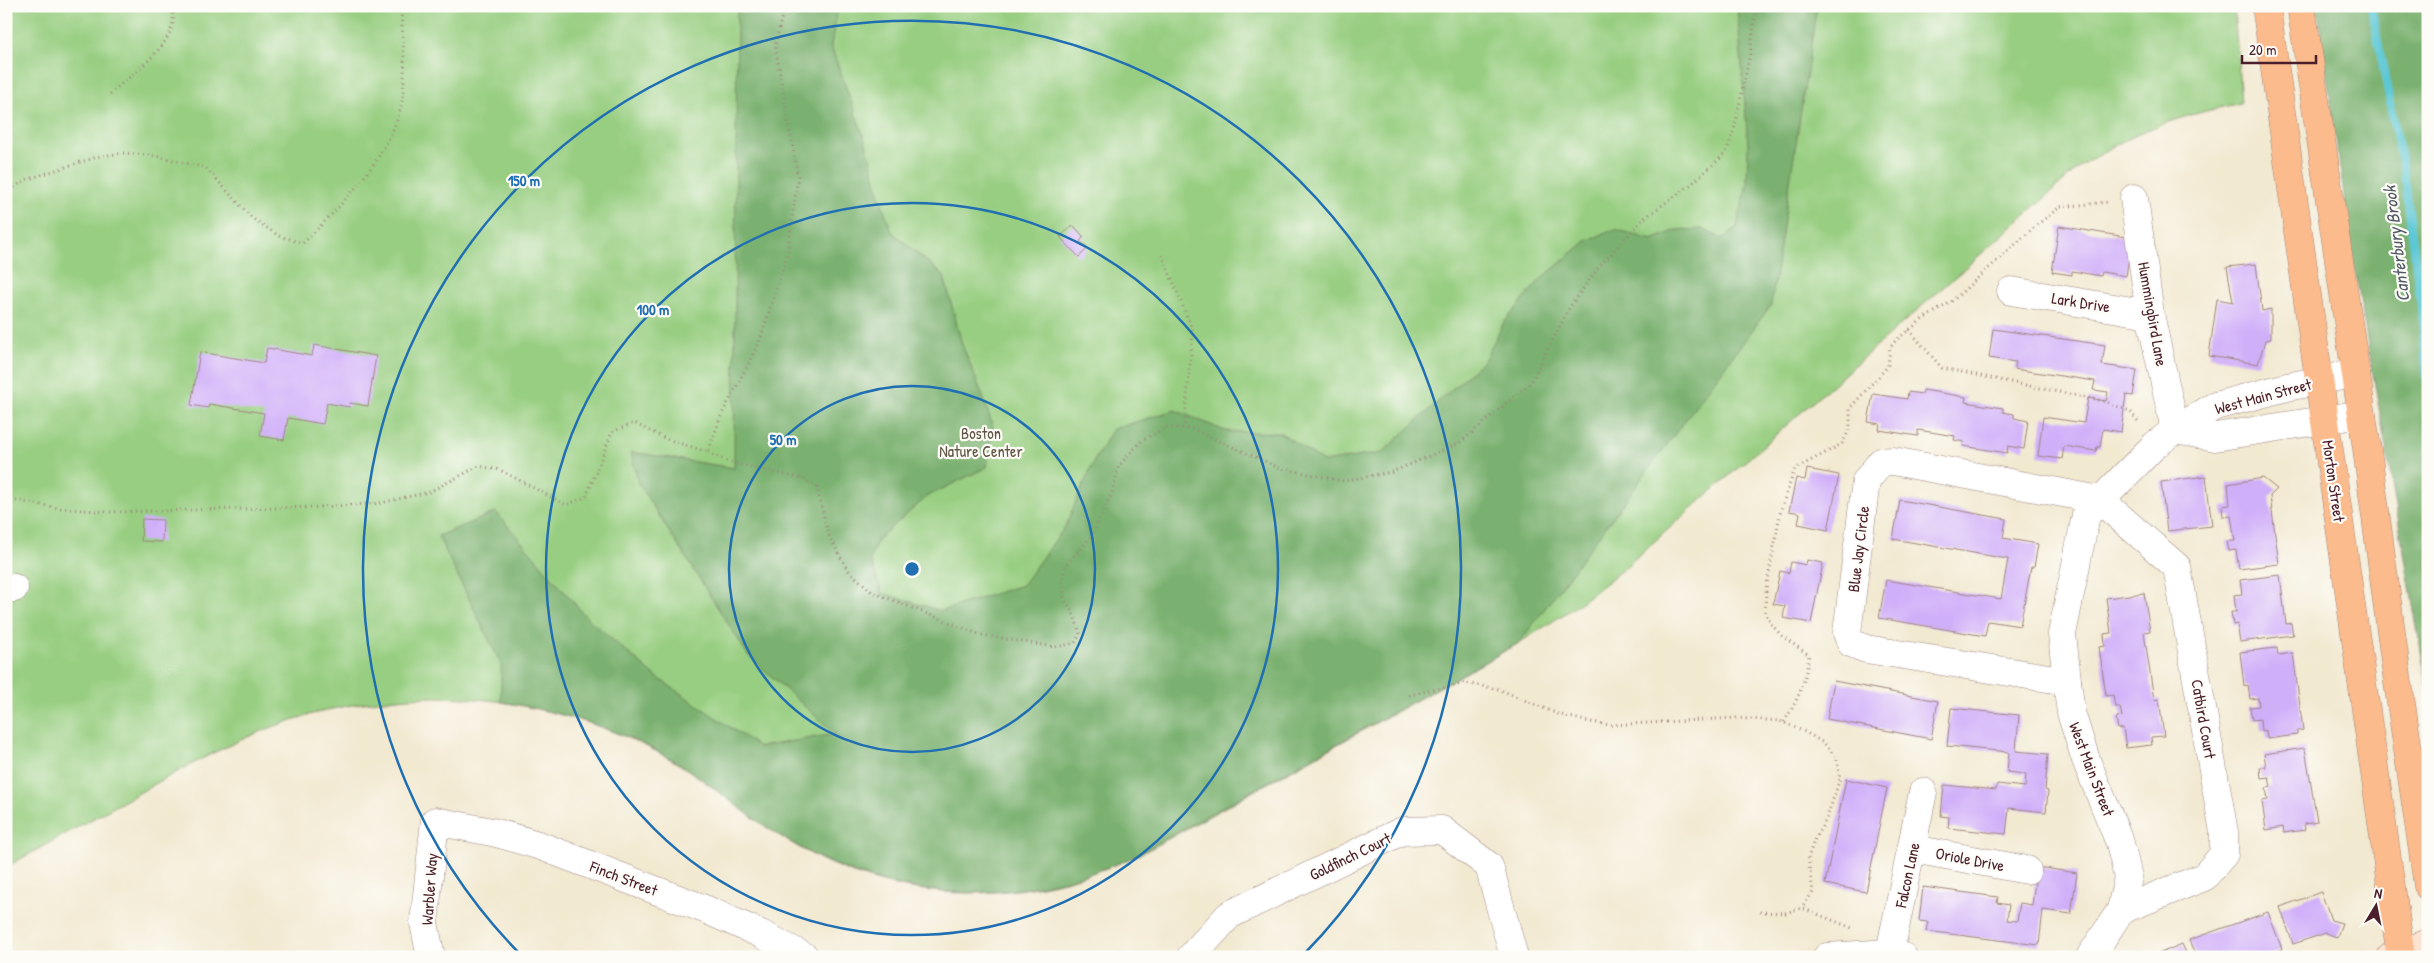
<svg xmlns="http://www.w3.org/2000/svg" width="2434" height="963" font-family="'Patrick Hand',sans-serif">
<rect width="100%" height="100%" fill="#fdfcf7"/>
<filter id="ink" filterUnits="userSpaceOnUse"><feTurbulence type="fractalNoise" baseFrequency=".02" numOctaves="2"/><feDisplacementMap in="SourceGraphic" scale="10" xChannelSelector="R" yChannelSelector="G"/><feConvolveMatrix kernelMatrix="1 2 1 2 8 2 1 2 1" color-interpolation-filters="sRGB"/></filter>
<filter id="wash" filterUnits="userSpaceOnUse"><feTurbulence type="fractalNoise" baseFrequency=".0096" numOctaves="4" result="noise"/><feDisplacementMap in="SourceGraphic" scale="20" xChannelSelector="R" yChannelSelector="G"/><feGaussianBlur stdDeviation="1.12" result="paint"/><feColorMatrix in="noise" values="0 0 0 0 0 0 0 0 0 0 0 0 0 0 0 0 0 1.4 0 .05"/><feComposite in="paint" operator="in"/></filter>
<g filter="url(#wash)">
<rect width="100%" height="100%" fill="#f2e9d1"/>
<path fill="#98ce81" stroke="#717656" d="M6,6H2234L2241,103C2177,117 2136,129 2081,166L1622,570L1572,609L1519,643L1152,848C1041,904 910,912 800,848C753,821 714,783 667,757C586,713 489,690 397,699C293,708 225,745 137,794C93,818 50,843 6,867Z"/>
<g fill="#7ab16f" stroke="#62684d">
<path d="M737,6H838L831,46L865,140L883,207L892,232L944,276L962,344L982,394L993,427L987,467L928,496L878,539L870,559L882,593L941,611L1022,585L1065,527L1094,461L1113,429L1175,410L1225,431L1281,433L1323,462L1382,453L1485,359L1503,324L1540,280L1586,241L1615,229L1652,240L1676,230L1703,229L1722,239L1736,229L1747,185L1748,144L1737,6H1817L1771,305L1519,643L1125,861C1005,908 887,905 777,834C740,811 707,780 669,758C617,728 560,712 501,702V664L438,536L496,512L587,618L655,676L759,747L835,734L748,655L638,483L631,452L734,468Z"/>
<polygon points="2317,6 2428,6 2428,691 2353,259"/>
</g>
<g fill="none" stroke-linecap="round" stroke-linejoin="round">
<polyline stroke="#5cc8d5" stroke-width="8" points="2371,6 2406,185 2421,307 2428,390"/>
</g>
<g id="blocks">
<g fill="#d0aff9">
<polygon points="1073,225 1084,237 1080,241 1088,248 1079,257 1060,237"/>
<polygon points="2059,226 2132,238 2126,276 2102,272 2101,276 2072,271 2072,275 2052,272"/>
<polygon points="2256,264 2262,311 2271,309 2271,339 2265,340 2258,364 2209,356 2217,299 2233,302 2227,267"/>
<polygon points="1993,329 2105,345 2102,365 2137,370 2133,396 2126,395 2121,432 2103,429 2100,447 2097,447 2096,451 2064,446 2062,459 2038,456 2043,417 2084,423 2088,398 2106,401 2108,392 2093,390 2095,381 2014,369 2016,362 1989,358"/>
<polygon points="314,345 376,356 368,406 350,403 349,407 327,403 323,424 288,418 284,440 260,436 264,413 209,404 208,408 191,405 200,352 264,363 267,348 312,356"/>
<polygon points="1923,390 1966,397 1965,402 2003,408 2003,412 2014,414 2014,418 2028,421 2024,449 2008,446 2007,453 1963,446 1964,442 1954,440 1955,436 1918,430 1918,436 1879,430 1880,424 1868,422 1873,394 1907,399 1908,392 1922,394"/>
<polygon points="1807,469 1839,475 1828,530 1798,524 1800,513 1789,511 1796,478 1805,480"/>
<polygon points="2206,476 2212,526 2167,531 2161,482"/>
<polygon points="2263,478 2277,489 2270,496 2279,564 2239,569 2236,550 2229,551 2227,541 2235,541 2231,516 2223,517 2222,506 2230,505 2228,484"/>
<polygon points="1900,500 2006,519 2003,538 2038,544 2034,567 2031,567 2020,626 1988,621 1985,636 1879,618 1886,580 2001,599 2008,559 1893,539"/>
<polygon points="142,519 163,520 162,542 141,541"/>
<polygon points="1807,560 1823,563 1811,623 1783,618 1785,606 1773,604 1780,571 1789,573 1791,562 1806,565"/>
<polygon points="2280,575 2286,624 2291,623 2293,635 2240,642 2237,624 2233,625 2231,612 2236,612 2234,595 2242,594 2240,580"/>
<polygon points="2144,593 2150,631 2144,632 2154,700 2159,699 2164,736 2151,737 2152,745 2126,748 2123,728 2118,729 2116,718 2122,717 2120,707 2115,707 2113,695 2106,696 2099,647 2105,646 2104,634 2111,633 2106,598"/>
<polygon points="2277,648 2278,655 2293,653 2303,730 2297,731 2297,735 2267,739 2266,730 2261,731 2260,719 2252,720 2250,707 2259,706 2258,698 2250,699 2248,685 2244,686 2240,652"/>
<polygon points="1834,681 1938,701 1931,739 1827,719"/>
<polygon points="1951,708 2019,715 2016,751 2048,754 2045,790 2048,791 2046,812 2009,808 2006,834 1948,828 1949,817 1941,816 1944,785 1996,790 1997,784 2025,787 2026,774 2007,772 2009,752 1947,746"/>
<polygon points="2305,748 2317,822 2304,824 2305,830 2284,833 2283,827 2266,830 2262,801 2268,800 2266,788 2271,787 2269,777 2261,778 2260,768 2266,767 2264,754"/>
<polygon points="1846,779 1887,788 1866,892 1825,884"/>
<polygon points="2037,867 2077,873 2071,914 2043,910 2039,945 1926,931 1928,922 1919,921 1923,887 1998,897 1997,903 2009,905 2007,920 2017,921 2020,903 2032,905"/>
<polygon points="2321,892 2331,920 2342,923 2337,937 2326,933 2293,944 2280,907"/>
<polygon points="2268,912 2282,949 2267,957 2196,957 2189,940"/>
<polygon points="2182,944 2188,957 2151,957"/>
</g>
</g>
</g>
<g filter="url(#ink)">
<use href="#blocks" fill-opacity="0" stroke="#9e847e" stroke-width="1"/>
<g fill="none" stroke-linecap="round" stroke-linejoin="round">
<g stroke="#9e847e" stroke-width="29">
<g id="street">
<polyline points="2134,198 2150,314 2175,430"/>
<polyline points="2011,291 2150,314"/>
<polyline points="2175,430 2215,437 2362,414"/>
<polyline points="6,588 14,588"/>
<polyline points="2067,681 1866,649 1851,643 1847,633 1866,481 1881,462 1893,461 2100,500 2177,567 2224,832 2224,854 2204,877 2121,910"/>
<polyline points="1913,849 2027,870"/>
<polyline points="431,957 424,923 435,821 497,833 541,846 707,910 761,934 805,957"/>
<polyline points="1191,957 1229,915 1402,831 1442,830 1489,866 1514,957"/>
<polyline points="1827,957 1890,953 1903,957"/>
<polyline points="1889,957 1923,792"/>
<polyline points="2090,957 2121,910 2128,877 2120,843 2086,760 2071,713 2067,681 2062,634 2086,515 2155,445 2175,430 2215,406 2287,387 2356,373"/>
</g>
</g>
<g stroke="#9e847e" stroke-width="29">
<polyline id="secondary" points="2391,957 2428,943"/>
</g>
<g stroke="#9e847e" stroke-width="29">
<g id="highway">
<polyline points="2266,6 2401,957"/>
<polyline points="2301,6 2366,442 2395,662 2428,886"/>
</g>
</g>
<g stroke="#9e847e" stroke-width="3" stroke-dasharray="1 4" stroke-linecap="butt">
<path d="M110,94C130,75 187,38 170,6"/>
<path d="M6,193L25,180L100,156L125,153L156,156L206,168L252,218L279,236L303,243C340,207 393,154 402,101C407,70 402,38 401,6"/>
<polyline points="1162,255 1193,331 1184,429"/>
<polyline points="1909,330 1942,368 2103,401 2130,411 2140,424"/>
<polyline points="708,452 726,461 804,479 817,488 828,534 848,570 872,592 981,635 1055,647 1075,643 1080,634 1074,615 1064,598 1062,581 1065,566 1091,537 1111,495 1119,466 1140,442 1166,427 1192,429 1280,468 1343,481 1392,472 1460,443 1531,382 1569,308 1598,268 1643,219 1689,186 1726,153 1734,130 1750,54 1755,17 1760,6"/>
<polyline points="6,499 59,508 108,512 322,507 381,503 429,492 479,466 500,470 566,505 586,497 612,432 634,423 666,439 708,452 721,416 759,343 787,256 798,177 775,46 784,6"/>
<polyline points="1409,695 1465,683 1498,689 1558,714 1585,721 1610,725 1736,718 1780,721 1805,732 1824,743 1837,759 1840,779 1826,820 1815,838 1808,858 1813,892 1802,908"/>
<path d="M1784,722C1798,700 1806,681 1809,655L1782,636L1771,624L1765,612L1766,589L1781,509L1795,469L1842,444L1850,428V408L1888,366L1890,348L1896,340L1923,319L1951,302L2038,224L2060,207L2109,202"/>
<polyline points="1760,912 1785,913 1802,908 1852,928"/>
</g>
<use href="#street" stroke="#fff" stroke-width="28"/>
<use href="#secondary" stroke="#fde4d1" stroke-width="28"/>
<use href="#highway" stroke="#fbbb8c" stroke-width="28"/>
</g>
</g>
<g fill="none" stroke="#1f6fb2" stroke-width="2.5">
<circle cx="912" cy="569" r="183"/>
<circle cx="912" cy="569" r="366"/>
<path d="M520 954A549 549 0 1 1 1304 954"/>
</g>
<g text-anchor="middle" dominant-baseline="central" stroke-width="4.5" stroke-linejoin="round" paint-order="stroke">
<g font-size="16" fill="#4a1f2b" stroke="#fdfcf7">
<text transform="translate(2081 302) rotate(9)">Lark Drive</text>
<text transform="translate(2153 314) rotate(80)">Hummingbird Lane</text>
<text transform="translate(2263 396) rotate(-15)">West Main Street</text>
<text transform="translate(2334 481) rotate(82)">Morton Street</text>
<text transform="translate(1858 549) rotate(-83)">Blue Jay Circle</text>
<text transform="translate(2204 719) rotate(80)">Catbird Court</text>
<text transform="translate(2092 769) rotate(69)">West Main Street</text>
<text transform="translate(1350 856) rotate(-26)">Goldfinch Court</text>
<text transform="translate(1970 859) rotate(11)">Oriole Drive</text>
<text transform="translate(1907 875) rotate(-78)">Falcon Lane</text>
<text transform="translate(624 878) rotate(21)">Finch Street</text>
<text transform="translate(429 889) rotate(-86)">Warbler Way</text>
</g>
<g font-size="16" fill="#615445" stroke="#fdfcf7">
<text x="981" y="433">Boston<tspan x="981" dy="18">Nature Center</tspan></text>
</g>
<g font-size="18" font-style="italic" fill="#505a66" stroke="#fdfcf7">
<text transform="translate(2396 244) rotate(-97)">Canterbury Brook</text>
</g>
</g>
<circle cx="912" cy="569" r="8" fill="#1f6fb2" stroke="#fdfcf7" stroke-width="2.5"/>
<g font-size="15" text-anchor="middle" font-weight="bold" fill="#1f6fb2" stroke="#fdfcf7" stroke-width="4.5" stroke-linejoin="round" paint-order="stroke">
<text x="524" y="186">150 m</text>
<text x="653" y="315">100 m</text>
<text x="783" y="445">50 m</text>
</g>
<rect width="2434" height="963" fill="none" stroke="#fdfcf7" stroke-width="25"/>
<g transform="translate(2376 906) rotate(10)" stroke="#fdfcf7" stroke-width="4" paint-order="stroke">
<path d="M0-4L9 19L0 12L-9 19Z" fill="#4a1f2b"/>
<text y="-8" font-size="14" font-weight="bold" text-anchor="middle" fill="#4a1f2b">N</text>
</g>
<path d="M2242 55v8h74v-8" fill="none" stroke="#4a1f2b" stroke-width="2.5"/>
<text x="2249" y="55" font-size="15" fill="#4a1f2b" stroke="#fdfcf7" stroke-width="4" paint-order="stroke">20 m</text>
</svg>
